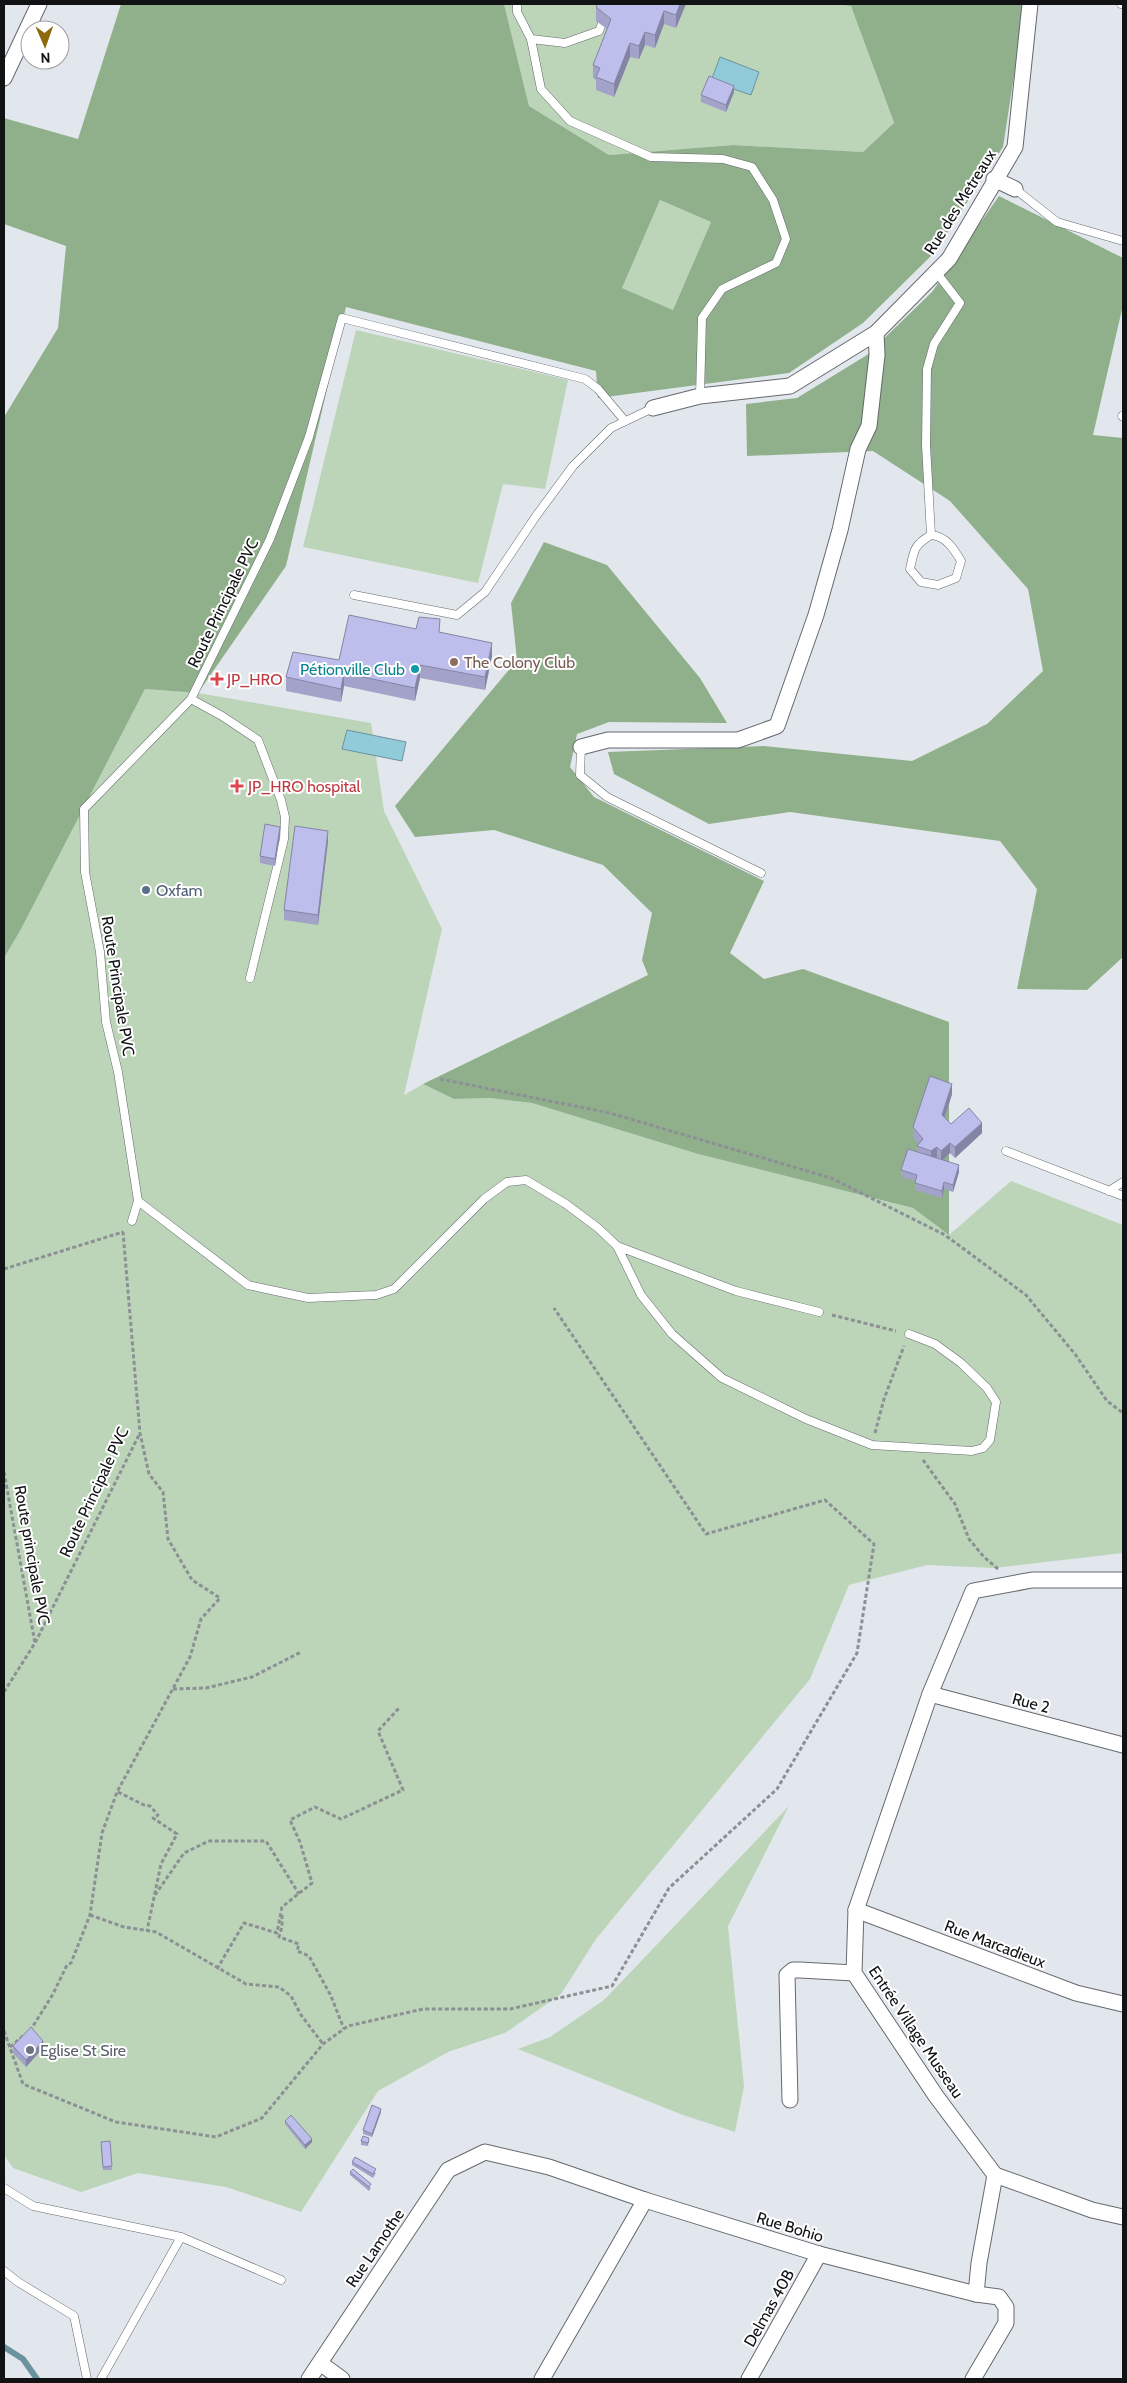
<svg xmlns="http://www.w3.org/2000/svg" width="1127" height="2383" font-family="Cabin,sans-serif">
<rect width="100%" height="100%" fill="#e2e7ed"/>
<g fill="#bcd5b8">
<polygon points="504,4 834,4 851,6 894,124 863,152 733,145 609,155 529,106"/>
<polygon points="660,200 711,222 673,310 622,288"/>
<polygon points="356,330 568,380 545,489 503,484 478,583 303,547"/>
<polygon points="145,689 198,693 371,723 384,811 442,929 404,1095 423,1084 454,1099 490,1098 532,1103 698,1154 913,1208 949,1235 1011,1181 1123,1225 1123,1553 994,1568 927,1565 849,1585 810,1679 596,1939 561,1994 505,2033 448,2052 378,2091 301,2212 226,2187 138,2173 81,2192 13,2168 4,2155 4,958 20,931"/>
<polygon points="789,1806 728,1926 744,2086 735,2132 683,2115 518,2049 550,2037 604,2000"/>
</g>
<g fill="#90b08b" fill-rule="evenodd">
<path d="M121,4H504L529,106L609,155L733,145L863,152L894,123L851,6L834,4H1025L1003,147L934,253L863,323L789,373L598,398L596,371L346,307L286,566L198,693L145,689L20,931L4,958V417L58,328L66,246L4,224V118L78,139ZM660,200L711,222L673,310L622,288Z"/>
<polygon points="999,196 1123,258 1123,305 1093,435 1123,438 1123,957 1087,990 1017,989 1037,889 1000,841 790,812 709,824 614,774 608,752 764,746 912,761 987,724 1043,671 1028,589 950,501 873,451 747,456 746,404 797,398 867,355 932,292"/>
<polygon points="544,542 607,565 700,678 727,723 609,722 577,734 570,767 594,797 764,881 730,953 764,979 803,969 949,1022 949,1235 913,1208 698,1154 532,1103 490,1098 454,1099 423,1084 648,975 642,960 652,913 603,865 494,830 415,837 395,806 517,660 511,603"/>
</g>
<g fill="#91cad9" stroke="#6b939e">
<polygon points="720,57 759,72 751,95 711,81"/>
<polygon points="347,730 406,742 402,761 342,749"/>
</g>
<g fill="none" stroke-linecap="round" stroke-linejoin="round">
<polyline stroke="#6b939e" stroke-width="6" points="4,2347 23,2359 37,2379"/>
<g stroke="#65696e" stroke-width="9">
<g id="service">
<polyline points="517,4 517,12 531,39 541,89 570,121 651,157 723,159 752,167 773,200 786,239 776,263 722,289 702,318 700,396"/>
<polyline points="1121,4 1123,4"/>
<polyline points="531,39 565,43 599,31 608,9 608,4"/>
<polyline points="1015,189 1057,222 1123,241"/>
<polyline points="1122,416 1123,417"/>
<path d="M931,535C946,536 954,549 961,561L956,578L938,585L921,582L910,569C914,550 914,545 931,535L926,445L927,369L934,344L960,303L936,272"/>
<polyline points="354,595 457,615 485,592 536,516 573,466 611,428 653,408"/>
<polyline points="191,699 222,716 258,740 281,800 285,817 284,839 250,978"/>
<polyline points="581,747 580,775 607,797 761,873"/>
<polyline points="1006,1151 1123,1196"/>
<polyline points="1109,1191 1123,1182"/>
<polyline points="138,1201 248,1285 308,1298 376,1295 394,1289 484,1199 507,1182 526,1180 566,1204 598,1228 617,1246"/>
<polyline points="132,1221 138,1201 118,1072 106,1022 100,952 85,872 84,809 191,699 270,539 309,437 342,318 585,379 598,389 625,421"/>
<polyline points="819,1312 736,1291 617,1246 641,1295 672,1334 722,1378 806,1419 872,1445 972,1451 983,1448 990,1440 996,1402 987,1388 961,1363 935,1344 909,1334"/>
<polyline points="4,2188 33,2206 181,2237 281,2280"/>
<polyline points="4,2271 18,2282 74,2316 87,2379"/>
<polyline points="101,2379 181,2237"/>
</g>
</g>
<g stroke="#65696e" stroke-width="17">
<g id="minor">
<polyline points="4,78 39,4"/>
<polyline points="994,179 1015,189"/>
<polyline points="653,408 700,396 790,386 876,333 949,259 1015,147 1030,4"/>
<polyline points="581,747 608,740 738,740 777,726 816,615 840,530 858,449 869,426 877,355 876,333"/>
<polyline points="930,1694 1123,1745"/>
<polyline points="856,1910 1076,1993 1123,2004"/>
<polyline points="790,2100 787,1975 793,1970 800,1970 854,1973"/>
<polyline points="995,2175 1092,2210 1123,2217"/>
<polyline points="976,2294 979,2263 995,2175 936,2096 854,1973 856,1910 930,1694 973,1591 1032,1580 1123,1580"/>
<polyline points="320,2363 342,2379"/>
<polyline points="309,2379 448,2170 485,2152 549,2167 645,2200 819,2254 976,2294 999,2297 1006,2307 1006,2323 973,2379"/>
<polyline points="542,2379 645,2200"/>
<polyline points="749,2379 819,2254"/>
</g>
</g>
<g stroke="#8c9094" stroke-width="3" stroke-dasharray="4 2.5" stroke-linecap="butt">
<polyline points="440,1079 610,1113 831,1178 945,1235 1026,1295 1075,1354 1107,1401 1123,1413"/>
<polyline points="4,1269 123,1232"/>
<polyline points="832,1315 896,1331"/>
<polyline points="875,1433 884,1399 904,1346"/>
<polyline points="923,1460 955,1504 969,1539 984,1557 998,1569"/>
<polyline points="4,1472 35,1643"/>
<polyline points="173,1689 206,1688 252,1677 301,1652"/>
<polyline points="4,1692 35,1643 140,1433"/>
<polyline points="118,1792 144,1805 150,1806 158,1815 153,1818 177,1834 161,1864 147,1931"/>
<polyline points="155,1895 184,1853 209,1841 266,1841 299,1894"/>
<polyline points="90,1915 124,1927 156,1932 246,1984 279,1987 291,1996 301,2015 323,2044"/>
<polyline points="282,1915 282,1927 279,1937 299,1944 297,1951 309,1956 331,1996 344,2029"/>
<polyline points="217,1969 244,1923 277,1933 282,1907 312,1883 300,1842 290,1820 315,1807 341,1819 403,1790 378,1731 399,1708"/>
<polyline points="4,2031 23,2084 116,2122 216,2137 262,2118 323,2044 348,2026 423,2009 510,2009 612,1986 669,1888 777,1789 857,1653 874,1544 825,1500 706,1534 554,1308"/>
<polyline points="30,2031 53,1994 67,1965 71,1963 90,1915 102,1833 117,1792 190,1657 201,1619 220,1598 192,1580 168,1539 163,1492 149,1474 140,1433 123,1232 125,1230"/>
<polyline points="10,2047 23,2036"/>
</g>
<use href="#service" stroke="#fff" stroke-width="8"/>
<use href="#minor" stroke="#fff" stroke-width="15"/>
</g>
<g fill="#a3a3ca">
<polygon points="686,4 676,28 664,24 655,48 645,45 639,59 630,57 614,97 596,90 596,80 593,78 593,65 607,29 596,21 596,7"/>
<polygon points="734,92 726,112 701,102 701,95"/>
<polygon points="416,629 440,632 492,656 485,690 420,678 415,701 344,686 341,702 286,691 286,677 339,660"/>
<polygon points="280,834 275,866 260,863 260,856"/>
<polygon points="328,841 318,925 284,920 284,910"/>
<polygon points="952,1094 945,1118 951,1124 982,1133 955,1158 950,1153 943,1160 959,1172 953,1192 944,1189 942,1198 915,1190 915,1181 901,1177 901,1170 917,1152 917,1146 918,1144 913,1137 913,1127"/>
<polygon points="13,2046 43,2048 26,2067 13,2053"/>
<polygon points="381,2112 372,2137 363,2134 363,2130"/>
<polygon points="285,2121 312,2142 305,2149 285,2124"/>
<polygon points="361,2141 369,2141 368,2146 361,2145"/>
<polygon points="101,2145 112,2166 112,2170 103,2170"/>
<polygon points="352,2162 376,2173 373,2178 352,2165"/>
<polygon points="350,2172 371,2188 369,2191 350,2175"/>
</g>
<g fill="#8485a4">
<polygon points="680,4 686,4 676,28 676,15"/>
<polygon points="664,11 664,24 655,48 655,35"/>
<polygon points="645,32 645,45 639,59 639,46"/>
<polygon points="630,43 630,57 614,97 614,84"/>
<polygon points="734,86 734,92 726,112 726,105"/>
<polygon points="492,643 492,656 485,690 485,677"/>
<polygon points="420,665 420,678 415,701 415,688"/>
<polygon points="344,673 344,686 341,702 341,689"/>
<polygon points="280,827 280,834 275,866 275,859"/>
<polygon points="328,831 328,841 318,925 318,915"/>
<polygon points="952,1084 952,1094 942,1125 942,1115"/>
<polygon points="982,1123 982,1133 955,1158 955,1147"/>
<polygon points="950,1143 950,1153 941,1162 941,1151"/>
<polygon points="937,1147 937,1157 931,1162 931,1151"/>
<polygon points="959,1165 959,1172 953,1192 953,1185"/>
<polygon points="944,1182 944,1189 942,1198 942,1191"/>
<polygon points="43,2041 43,2048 26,2067 26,2060"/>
<polygon points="381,2109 381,2112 372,2137 372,2134"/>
<polygon points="312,2139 312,2142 305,2149 305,2145"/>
</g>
<g fill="#bdbeeb" stroke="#8485a4">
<polygon points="598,4 680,4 676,15 664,11 655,35 645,32 639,46 630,43 614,84 596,77 600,68 593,65 611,19 596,7"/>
<polygon points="709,76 734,86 726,105 701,95"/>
<polygon points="349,615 416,629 419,617 440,619 439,632 492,643 485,677 420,665 415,688 344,673 341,689 286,677 293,652 339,660"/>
<polygon points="265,824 280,827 275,859 260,856"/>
<polygon points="295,826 328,831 318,915 284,910"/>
<polygon points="930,1076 952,1084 942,1115 951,1124 969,1108 982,1123 955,1147 950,1143 941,1151 937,1147 931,1151 917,1146 923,1139 913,1127"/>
<polygon points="908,1149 959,1165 953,1185 944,1182 942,1191 915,1183 917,1175 901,1170"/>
<polygon points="31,2027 43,2041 26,2060 13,2046"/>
<polygon points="372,2105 381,2109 372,2134 363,2130"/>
<polygon points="291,2115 312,2139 305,2145 285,2121"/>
<polygon points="363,2136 369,2138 368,2143 361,2141"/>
<polygon points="110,2141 112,2166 103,2167 101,2142"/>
<polygon points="355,2157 376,2169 373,2174 352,2162"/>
<polygon points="353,2169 371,2184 369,2187 350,2172"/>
</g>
<circle fill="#8d6e63" stroke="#fff" stroke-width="2" cx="454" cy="662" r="5"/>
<circle fill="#0f9aa8" stroke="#fff" stroke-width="2" cx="415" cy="669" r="5"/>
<g fill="#e0444e" stroke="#fff" stroke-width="2">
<path d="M214.5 671.5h5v5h5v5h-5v5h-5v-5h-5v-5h5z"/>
<path d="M234.5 778.5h5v5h5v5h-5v5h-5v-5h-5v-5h5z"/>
</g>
<circle fill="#5c6f8a" stroke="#fff" stroke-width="2" cx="146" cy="890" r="5"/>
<circle fill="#6b7280" stroke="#fff" stroke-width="2" cx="30" cy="2050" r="5"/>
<g text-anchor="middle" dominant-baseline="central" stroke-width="4" stroke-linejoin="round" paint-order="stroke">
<g font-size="16" fill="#111214" stroke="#fff">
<text transform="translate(960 202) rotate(-58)">Rue des Metreaux</text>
<text transform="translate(223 603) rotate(-64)">Route Principale PVC</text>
<text transform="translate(118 986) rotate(81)">Route Principale PVC</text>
<text transform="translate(94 1492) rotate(-65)">Route Principale PVC</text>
<text transform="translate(32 1555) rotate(80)">Route principale PVC</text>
<text transform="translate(1031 1703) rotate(15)">Rue 2</text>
<text transform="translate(995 1944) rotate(21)">Rue Marcadieux</text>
<text transform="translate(916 2032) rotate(56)">Entrée Village Musseau</text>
<text transform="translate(790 2227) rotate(17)">Rue Bohio</text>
<text transform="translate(375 2248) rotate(-56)">Rue Lamothe</text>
<text transform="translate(769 2308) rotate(-61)">Delmas 40B</text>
</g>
<g font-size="16" fill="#785e54" stroke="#fff" text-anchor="start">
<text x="464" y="662">The Colony Club</text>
</g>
<g font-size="16" fill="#0d838f" stroke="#fff" text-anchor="end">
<text x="405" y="669">Pétionville Club</text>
</g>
<g font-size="16" fill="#be3a42" stroke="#fff" text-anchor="start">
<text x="227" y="679">JP_HRO</text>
<text x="248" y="786">JP_HRO hospital</text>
</g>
<g font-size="16" fill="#4e5e75" stroke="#fff" text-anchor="start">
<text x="156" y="890">Oxfam</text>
</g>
<g font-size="16" fill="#5b616d" stroke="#fff" text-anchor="start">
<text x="40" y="2050">Eglise St Sire</text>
</g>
</g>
<rect width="1127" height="2383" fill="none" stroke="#111214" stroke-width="10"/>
<g transform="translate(45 45) rotate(178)"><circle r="24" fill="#ffffff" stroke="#a0a0a1"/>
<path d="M0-4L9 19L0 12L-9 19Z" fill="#8c6a0b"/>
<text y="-8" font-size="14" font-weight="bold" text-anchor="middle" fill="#111214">N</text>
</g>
</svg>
